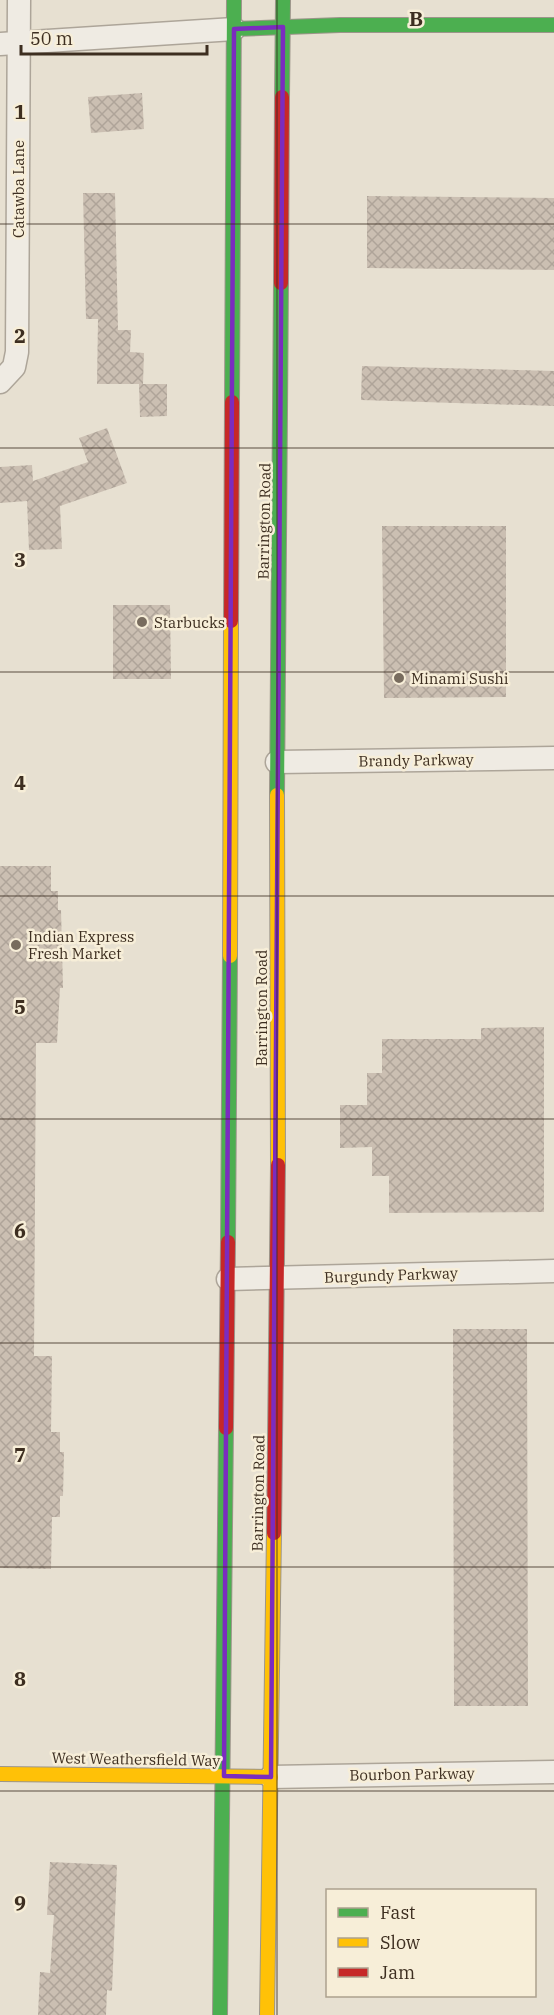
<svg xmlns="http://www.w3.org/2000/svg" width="554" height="2015" font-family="'IBM Plex Serif',serif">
<defs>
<pattern id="building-cross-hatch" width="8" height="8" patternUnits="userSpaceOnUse" patternTransform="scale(1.5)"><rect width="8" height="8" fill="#cbbfb2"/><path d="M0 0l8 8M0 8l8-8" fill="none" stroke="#afa499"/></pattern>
</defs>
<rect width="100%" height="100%" fill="#e7e0d1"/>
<g fill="url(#building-cross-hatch)">
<polygon points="142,93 144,129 91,133 88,97"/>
<polygon points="83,193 115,193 118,330 131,330 130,352 144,353 143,384 167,384 167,416 140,417 139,384 97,384 98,319 86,319"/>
<polygon points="367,196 554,198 554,270 367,268"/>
<polygon points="362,366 554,371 554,406 361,400"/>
<polygon points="107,428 127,483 60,506 62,549 29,550 27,501 0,503 0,467 32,465 33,481 88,462 79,438"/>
<polygon points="382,526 506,526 506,697 384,698"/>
<polygon points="113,605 170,605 171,679 113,679"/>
<polygon points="0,866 51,866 51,891 58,891 58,910 61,910 63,988 60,988 57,1043 36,1043 34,1356 52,1356 51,1432 60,1432 60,1452 64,1452 63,1496 60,1496 60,1517 52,1517 51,1569 0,1568"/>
<polygon points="544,1027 544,1212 389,1213 389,1176 372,1176 372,1147 340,1148 340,1105 367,1105 367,1073 382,1073 382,1039 481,1039 481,1028"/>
<polygon points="453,1329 527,1329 528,1706 454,1706"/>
<polygon points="50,1862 117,1865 112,1991 107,1990 106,2015 38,2015 40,1972 50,1973 54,1915 47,1915"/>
</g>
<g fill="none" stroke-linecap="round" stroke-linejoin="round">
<g stroke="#ada599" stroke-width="25">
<g id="street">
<polyline points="0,44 234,29"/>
<polyline points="0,382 14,367 17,352 19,0"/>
<polyline points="277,762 554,758"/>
<polyline points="228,1279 554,1271"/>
<polyline points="271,1777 554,1772"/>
</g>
</g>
<g stroke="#9c958a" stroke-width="16">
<g id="fast">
<polyline points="234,29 340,25 554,25"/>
<polyline points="282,97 283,0"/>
<polyline points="232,402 234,0"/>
<polyline points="277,795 281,283"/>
<polyline points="228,1242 230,956"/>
<polyline points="220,2015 226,1428"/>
</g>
</g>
<g stroke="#9c958a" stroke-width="16">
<g id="slow">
<polyline points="277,795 278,1165"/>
<polyline points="230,956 231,621"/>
<polyline points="0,1774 271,1777"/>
<polyline points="267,2015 274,1533"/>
</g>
</g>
<g stroke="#9c958a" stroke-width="16">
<g id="jam">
<polyline points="281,283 282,97"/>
<polyline points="231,621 232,402"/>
<polyline points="226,1428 228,1242"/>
<polyline points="274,1533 278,1165"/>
</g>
</g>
<use href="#street" stroke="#efebe3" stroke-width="22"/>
<use href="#fast" stroke="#4caf50" stroke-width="14"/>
<use href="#slow" stroke="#ffc107" stroke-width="14"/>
<use href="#jam" stroke="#c62828" stroke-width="14"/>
</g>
<path fill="none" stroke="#7b2cbf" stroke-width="4.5" stroke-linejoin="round" d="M283,27L271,1777L224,1776L234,29Z"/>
<path fill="none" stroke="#3d2e20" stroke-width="1.5" stroke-opacity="0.55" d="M277,0V2015M0,224H554M0,448H554M0,672H554M0,896H554M0,1119H554M0,1343H554M0,1567H554M0,1791H554"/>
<g fill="#786c5e" stroke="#f7eed8" stroke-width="2">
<circle cx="142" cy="622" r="6"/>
<circle cx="399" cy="678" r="6"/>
<circle cx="16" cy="945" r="6"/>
</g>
<g text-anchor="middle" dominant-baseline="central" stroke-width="5" stroke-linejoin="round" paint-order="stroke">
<g font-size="15" fill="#3d2e20" stroke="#f7eed8">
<text transform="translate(18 189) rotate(-90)">Catawba Lane</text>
<text transform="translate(264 521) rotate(-89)">Barrington Road</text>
<text transform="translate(416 760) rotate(-1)">Brandy Parkway</text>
<text transform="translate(261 1008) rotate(-90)">Barrington Road</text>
<text transform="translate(391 1275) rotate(-2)">Burgundy Parkway</text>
<text transform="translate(258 1493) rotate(-89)">Barrington Road</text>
<text transform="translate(136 1759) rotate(1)">West Weathersfield Way</text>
<text transform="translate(412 1774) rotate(-1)">Bourbon Parkway</text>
</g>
<g font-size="15" fill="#3d2e20" stroke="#f7eed8" text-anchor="start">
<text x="154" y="622">Starbucks</text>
<text x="411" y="678">Minami Sushi</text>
<text x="28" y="936">Indian Express<tspan x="28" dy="17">Fresh Market</tspan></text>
</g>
</g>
<g font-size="20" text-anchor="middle" font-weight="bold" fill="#3d2e20" stroke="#f7eed8" stroke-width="5" stroke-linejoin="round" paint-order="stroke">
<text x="416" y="26">B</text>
<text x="20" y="119">1</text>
<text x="20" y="343">2</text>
<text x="20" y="567">3</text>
<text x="20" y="790">4</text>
<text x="20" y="1014">5</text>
<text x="20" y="1238">6</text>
<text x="20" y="1462">7</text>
<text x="20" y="1686">8</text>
<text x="20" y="1910">9</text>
</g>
<rect x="326" y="1889" width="210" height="108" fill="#f7eed8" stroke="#ada18e" stroke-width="1.5"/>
<rect x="338" y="1908" width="30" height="9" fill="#4caf50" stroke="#ada18e" stroke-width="1.5"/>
<text x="380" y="1919" font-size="18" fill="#3d2e20">Fast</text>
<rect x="338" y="1938" width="30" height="9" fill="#ffc107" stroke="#ada18e" stroke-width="1.5"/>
<text x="380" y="1949" font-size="18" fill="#3d2e20">Slow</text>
<rect x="338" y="1968" width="30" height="9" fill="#c62828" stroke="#ada18e" stroke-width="1.5"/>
<text x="380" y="1979" font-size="18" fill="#3d2e20">Jam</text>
<path d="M21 45v9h186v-9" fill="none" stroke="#3d2e20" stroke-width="3"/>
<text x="30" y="45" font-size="18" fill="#3d2e20" stroke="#f7eed8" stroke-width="4.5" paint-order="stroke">50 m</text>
</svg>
